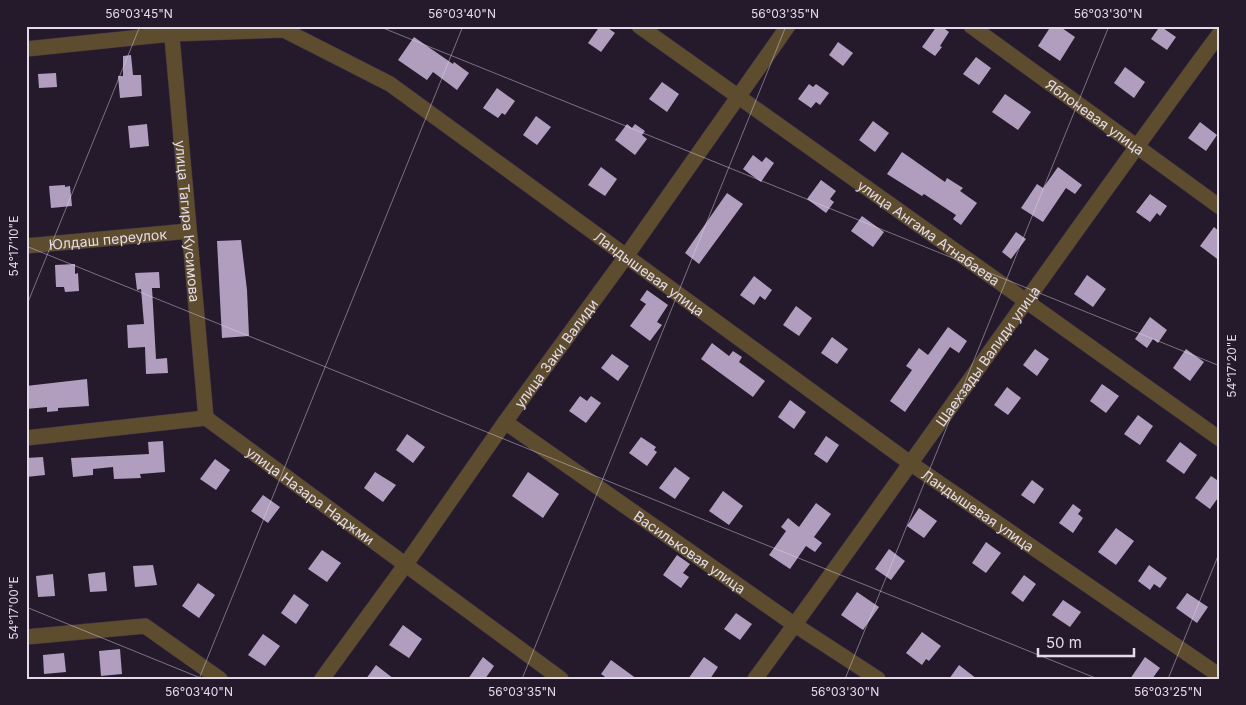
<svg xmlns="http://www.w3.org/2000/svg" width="1246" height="705" font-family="Inter,sans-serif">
<rect width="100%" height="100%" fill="#251a2c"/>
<g fill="#b19ebe">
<polygon points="600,26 605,26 615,33 601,52 588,43"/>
<polygon points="937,26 941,26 949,32 940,46 942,47 935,56 922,47"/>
<polygon points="1051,26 1059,26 1075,37 1060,61 1038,46"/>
<polygon points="1160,26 1176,37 1167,50 1151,39"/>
<polygon points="414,37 453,64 454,62 469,73 457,90 433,72 427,80 398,60"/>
<polygon points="838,42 853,53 843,66 829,55"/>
<polygon points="131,55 133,75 141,75 142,96 120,98 118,76 123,76 123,56"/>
<polygon points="976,57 991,68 979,85 963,74"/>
<polygon points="1125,67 1145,82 1134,98 1114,83"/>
<polygon points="56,73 57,87 39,88 38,74"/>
<polygon points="662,82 679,94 667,112 649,99"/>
<polygon points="809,84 813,87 816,84 829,93 820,105 816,102 811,108 798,99"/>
<polygon points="497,88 515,101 505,115 502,113 498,118 483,108"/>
<polygon points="1005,94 1031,112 1018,130 992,112"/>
<polygon points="536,116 551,127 537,145 523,135"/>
<polygon points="873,121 889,133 875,152 859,140"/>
<polygon points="1200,122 1217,135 1206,151 1188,138"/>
<polygon points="147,124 149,146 130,148 128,126"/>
<polygon points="627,124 632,128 635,124 645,131 642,135 647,139 635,155 615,140"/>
<polygon points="902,152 945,182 947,178 963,188 960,191 977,203 961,225 953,219 956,215 924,194 922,196 887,174"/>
<polygon points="753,155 762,162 766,157 774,163 761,182 743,169"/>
<polygon points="601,167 617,179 605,196 588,185"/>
<polygon points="1058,167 1082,185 1075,194 1066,188 1043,222 1021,208 1037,184 1043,188"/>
<polygon points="821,180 836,191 830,199 834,202 826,213 807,199"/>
<polygon points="65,185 65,187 70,186 72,206 51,208 49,186"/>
<polygon points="727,193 743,204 699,264 685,253"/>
<polygon points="1150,194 1167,206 1160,216 1157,213 1150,222 1136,212"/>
<polygon points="862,216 884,232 873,247 851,231"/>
<polygon points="1214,227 1220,232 1220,261 1200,246"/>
<polygon points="1016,232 1026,239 1011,259 1002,252"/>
<polygon points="241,240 247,290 249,336 222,338 217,241"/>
<polygon points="75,264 75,274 78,273 79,291 65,292 64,287 56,287 55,265"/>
<polygon points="159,272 160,288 152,288 156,359 167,358 168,373 146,374 145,347 128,348 127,325 144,324 141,289 137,290 135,273"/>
<polygon points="1087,275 1106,289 1093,307 1074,294"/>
<polygon points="754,276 772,290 765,300 760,296 754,305 740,295"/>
<polygon points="647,290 668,305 657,322 662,325 650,341 630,326 646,304 640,300"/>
<polygon points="796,306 812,318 799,336 783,325"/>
<polygon points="1150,317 1167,330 1158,343 1153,339 1147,348 1135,339"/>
<polygon points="948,327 967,341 959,353 950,347 905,412 890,401 912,370 906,366 919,348 928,355"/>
<polygon points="832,337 848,349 837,364 821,353"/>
<polygon points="712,343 729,356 733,351 742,357 739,362 765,381 753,397 701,359"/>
<polygon points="1035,349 1049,359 1037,376 1023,365"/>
<polygon points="1186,349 1204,362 1190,381 1173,368"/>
<polygon points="612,354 629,366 618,381 601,368"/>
<polygon points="87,379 89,406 58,408 58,411 47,412 47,407 26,409 26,386"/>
<polygon points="1102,384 1119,396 1106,413 1090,401"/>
<polygon points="1007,387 1021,398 1008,415 994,405"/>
<polygon points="580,396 587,401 591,396 601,403 586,423 569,411"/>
<polygon points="790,400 806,412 794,429 778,417"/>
<polygon points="1138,415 1153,426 1140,445 1124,434"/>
<polygon points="407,434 425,447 413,463 396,450"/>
<polygon points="826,436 839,445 827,463 814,454"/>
<polygon points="641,437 656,447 654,450 657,452 647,466 629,453"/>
<polygon points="163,441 165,472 140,474 141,478 114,479 113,467 93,469 93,475 73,477 71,458 149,454 148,442"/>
<polygon points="1180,442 1197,455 1184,474 1166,461"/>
<polygon points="43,457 45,475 26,477 26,458"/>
<polygon points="215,459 230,470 216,490 200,479"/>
<polygon points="675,467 690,478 675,499 659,488"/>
<polygon points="375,472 396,485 383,502 364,488"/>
<polygon points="528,472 559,494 543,518 512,496"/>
<polygon points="1211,476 1220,482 1220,495 1210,509 1195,498"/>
<polygon points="1032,480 1044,489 1034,504 1021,495"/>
<polygon points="723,491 743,506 729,525 709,511"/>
<polygon points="263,495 280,507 268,523 251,511"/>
<polygon points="816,503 831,514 814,537 822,543 815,552 806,546 790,569 769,555 786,531 781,527 788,518 799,527"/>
<polygon points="1073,504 1081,510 1078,514 1083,518 1073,533 1059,523"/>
<polygon points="919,508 937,521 924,538 907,526"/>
<polygon points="1116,528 1134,541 1116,565 1098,552"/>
<polygon points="986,542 1001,553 986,573 972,563"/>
<polygon points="889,549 905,561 891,580 875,569"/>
<polygon points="322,550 341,563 327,582 308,569"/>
<polygon points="677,555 690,564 683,573 689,577 681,588 663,575"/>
<polygon points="153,565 157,585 135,587 133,566"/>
<polygon points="1149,565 1167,578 1160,588 1154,584 1150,590 1138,581"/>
<polygon points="105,572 107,591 90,592 88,574"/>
<polygon points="53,574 55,596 38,597 36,576"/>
<polygon points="1024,575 1036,584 1023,602 1011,593"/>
<polygon points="198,583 215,595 199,618 182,606"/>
<polygon points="857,592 879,607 863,630 841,615"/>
<polygon points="1187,593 1208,607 1197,623 1176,608"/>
<polygon points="294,594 309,605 296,624 281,613"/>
<polygon points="1063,600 1081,612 1070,627 1052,615"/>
<polygon points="736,613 752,624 740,640 724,629"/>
<polygon points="403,625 422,639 409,658 389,645"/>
<polygon points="922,632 941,646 929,661 926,659 922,665 906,653"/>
<polygon points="263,634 280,646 265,666 248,655"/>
<polygon points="120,649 122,674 101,676 99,651"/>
<polygon points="64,653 66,672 44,674 43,655"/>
<polygon points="483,657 494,666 485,679 468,679"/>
<polygon points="704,657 718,667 710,679 688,679"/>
<polygon points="1145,657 1160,668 1152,679 1130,679"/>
<polygon points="611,660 637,679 608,679 601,674"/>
<polygon points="376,665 394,679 366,679"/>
<polygon points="959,665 977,679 949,679"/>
</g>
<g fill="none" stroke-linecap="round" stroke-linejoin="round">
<g stroke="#403546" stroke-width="16">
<g id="minor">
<path id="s1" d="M171,26L206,418"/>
<path id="s2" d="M639,26L1220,439"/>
<path id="s3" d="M971,26L1220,207"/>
<path id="s4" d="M26,49L171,34L284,30L390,84L910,463L1220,676"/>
<path id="s5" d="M26,246L189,231"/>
<path id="s6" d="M505,422L795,625L878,679"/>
<path id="s7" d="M26,438L206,418L561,679"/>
<polyline points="26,637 145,626 220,679"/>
<path id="s8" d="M322,679L406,564L505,422L627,255L788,26"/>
<path id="s9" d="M755,679C912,465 1062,246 1220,33"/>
</g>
</g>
<use href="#minor" stroke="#5e4c2f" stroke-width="15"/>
</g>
<path fill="none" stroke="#e3dbe8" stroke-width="1" stroke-opacity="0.45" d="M378,26L1220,366M26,246L1098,679M26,307L140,26M26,607L203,679M199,679L463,26M522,679L786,26M845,679L1109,26M1168,679L1220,551"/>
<g text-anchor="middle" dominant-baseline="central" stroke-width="5" stroke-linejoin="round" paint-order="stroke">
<g font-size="14" fill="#e3dbe8" stroke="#251a2c">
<text stroke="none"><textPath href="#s3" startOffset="154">Яблоневая улица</textPath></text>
<text stroke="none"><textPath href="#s1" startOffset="196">улица Тагира Кусимова</textPath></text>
<text stroke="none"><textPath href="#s2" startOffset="356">улица Ангама Атнабаева</textPath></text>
<text stroke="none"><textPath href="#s5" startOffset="82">Юлдаш переулок</textPath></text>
<text stroke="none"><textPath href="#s4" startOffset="699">Ландышевая улица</textPath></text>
<text stroke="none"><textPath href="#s8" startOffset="401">улица Заки Валиди</textPath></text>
<text stroke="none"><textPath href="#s9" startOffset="398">Шаехзады Валиди улица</textPath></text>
<text stroke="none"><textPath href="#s7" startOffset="311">улица Назара Наджми</textPath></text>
<text stroke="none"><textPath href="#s4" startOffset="1104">Ландышевая улица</textPath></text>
<text stroke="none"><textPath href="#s6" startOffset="226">Васильковая улица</textPath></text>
</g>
</g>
<rect width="1246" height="705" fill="none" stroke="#251a2c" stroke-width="55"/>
<path d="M1038 648v8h96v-8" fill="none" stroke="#e3dbe8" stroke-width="2.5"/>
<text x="1046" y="648" font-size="15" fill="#e3dbe8" stroke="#251a2c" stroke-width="4" paint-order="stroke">50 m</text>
<rect x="28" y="28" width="1190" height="650" fill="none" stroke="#e3dbe8" stroke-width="2"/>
<g font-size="12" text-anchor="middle" fill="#e3dbe8">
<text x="139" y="18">56°03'45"N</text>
<text x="462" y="18">56°03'40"N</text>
<text x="785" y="18">56°03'35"N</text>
<text x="1108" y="18">56°03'30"N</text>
<text transform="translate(14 246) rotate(-90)" y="4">54°17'10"E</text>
<text transform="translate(1232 366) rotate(-90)" y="4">54°17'20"E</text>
<text transform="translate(14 608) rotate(-90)" y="4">54°17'00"E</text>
<text x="199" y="696">56°03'40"N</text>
<text x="522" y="696">56°03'35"N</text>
<text x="845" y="696">56°03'30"N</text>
<text x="1168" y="696">56°03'25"N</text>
</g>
</svg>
